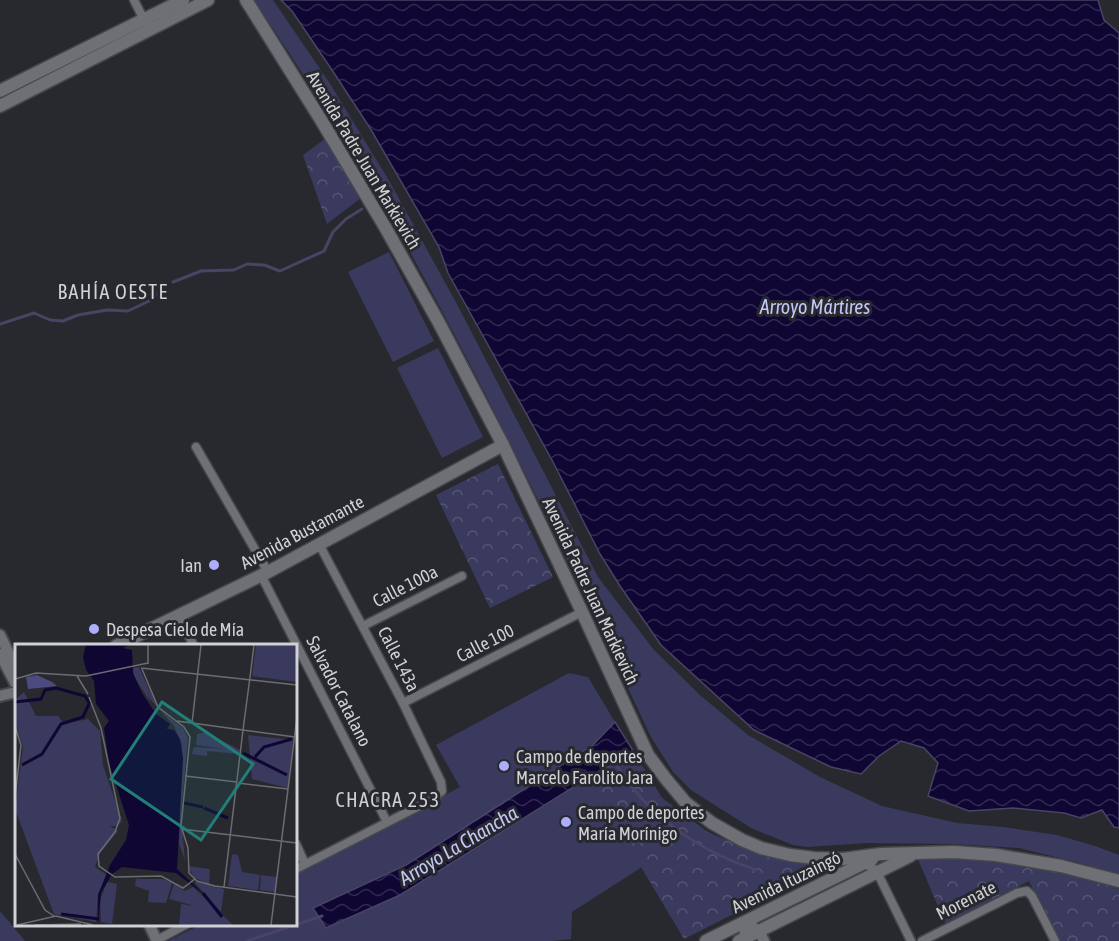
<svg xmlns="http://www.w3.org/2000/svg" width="1119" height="941" font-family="'Asap Condensed',sans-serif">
<defs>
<pattern id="park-crowns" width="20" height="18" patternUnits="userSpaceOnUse" patternTransform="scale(1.5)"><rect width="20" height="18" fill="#3a3a5e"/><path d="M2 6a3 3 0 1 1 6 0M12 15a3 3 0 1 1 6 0" fill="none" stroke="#555574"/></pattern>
<pattern id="water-waves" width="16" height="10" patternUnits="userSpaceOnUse" patternTransform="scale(1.5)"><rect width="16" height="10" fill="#0f0634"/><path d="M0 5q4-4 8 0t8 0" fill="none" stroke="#312950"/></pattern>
</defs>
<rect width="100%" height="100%" fill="#28292f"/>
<g fill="#3a3a5e">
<path d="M254,0H273L329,82L391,184L459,308L598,577L654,650L701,696L748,735L820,777L882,806L957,823L1003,827L1057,835L1095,846L1119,855V876L1088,865L1019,848L955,844L866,843L808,847L793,845L751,828L691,790L673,772L651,737C565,554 479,371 378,195C339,129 297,64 254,0Z"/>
<polygon points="389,252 434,341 393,362 348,272"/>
<polygon points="438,348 483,437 442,458 397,368"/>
<polygon points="569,673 588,677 615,722 593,745 406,865 313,908 326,928 400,895 588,778 642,867 572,912 571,939 552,941 168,941 200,925 296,924 296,874 460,787 436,745"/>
<polygon points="0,911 25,941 0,941"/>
</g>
<g fill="url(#park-crowns)">
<polygon points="329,136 362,197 327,224 303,155"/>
<polygon points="498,464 553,577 490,608 436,495"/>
<polygon points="637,757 662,798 708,832 754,852 826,867 684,939 588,778 604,768"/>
<polygon points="948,857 1007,861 1076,875 1119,889 1119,941 1058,941 1029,881 945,923 918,859"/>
</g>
<g fill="url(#water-waves)" stroke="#494364" stroke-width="1.5">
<polygon points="281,0 1098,0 1104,20 1119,33 1119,828 1114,827 1102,810 1081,818 1064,813 1013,808 969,811 928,796 938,763 924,748 901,741 879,756 861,774 831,767 754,730 661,645 620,586 600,554 552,460 448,273 439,247 370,128 332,70 292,11"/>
<polygon points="615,722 637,757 604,768 400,895 326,928 313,908 406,865 593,745"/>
</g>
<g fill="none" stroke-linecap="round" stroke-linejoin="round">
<g stroke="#494364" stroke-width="3">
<polyline points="173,282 201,271 234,270 247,264 264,265 280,271 324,251 333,232 346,219 362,209"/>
<polyline points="0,324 34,313 50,320 63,321 78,315 107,310 128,311 151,300 161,289"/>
<path d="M614,761C646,815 698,851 757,870"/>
<polyline points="247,941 322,916"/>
</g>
<g stroke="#46474c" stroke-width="11">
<g id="minor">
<polyline points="134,0 146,24"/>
<polyline points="196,447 268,572"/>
<polyline points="261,575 387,822"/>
<polyline points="178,615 194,646"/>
<polyline points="363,626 462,576"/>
<polyline points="403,703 582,612"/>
<polyline points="296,844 305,864"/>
<polyline points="862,864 872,867 877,872 911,941"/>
<polyline points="296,869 431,800 442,791 441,782 403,703 319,544"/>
<polyline points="157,940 187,924"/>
<polyline points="922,941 1017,893 1027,891 1032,896 1055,941"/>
</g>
</g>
<g stroke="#46474c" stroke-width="14">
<g id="tertiary">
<polyline points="0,635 16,668"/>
<polyline points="0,654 15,683 16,683"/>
<polyline points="0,696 16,692"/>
<polyline points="149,924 157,941"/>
<polyline points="745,941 744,939 746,922 759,931 764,941"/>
</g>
</g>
<g stroke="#46474c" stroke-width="15">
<g id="secondary">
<polyline points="246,0 321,120 385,227 438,321 503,445 582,612 648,755 666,779 686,803 712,823 742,840 761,848 790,855 814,858 843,859 881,854 954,852 996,855 1061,866 1119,881"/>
<polyline points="0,91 183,0"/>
<polyline points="0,106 208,0"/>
<polyline points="116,646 268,572 503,445"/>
<polyline points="706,941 872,859"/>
<polyline points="739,941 910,856"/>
</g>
</g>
<use href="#minor" stroke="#6f6f76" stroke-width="8"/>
<use href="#tertiary" stroke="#6f6f76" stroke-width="10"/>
<use href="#secondary" stroke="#6f6f76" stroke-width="12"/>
</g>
<g fill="#adaefb" stroke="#28292f" stroke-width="2">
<circle cx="214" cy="565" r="6"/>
<circle cx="94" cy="629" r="6"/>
<circle cx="504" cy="766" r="6"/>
<circle cx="566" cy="822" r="6"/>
</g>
<g text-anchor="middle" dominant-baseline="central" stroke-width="6" stroke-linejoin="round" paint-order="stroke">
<g font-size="18" fill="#d0d1d5" stroke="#28292f">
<text transform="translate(364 160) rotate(59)">Avenida Padre Juan Markievich</text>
<text transform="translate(302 532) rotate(-28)">Avenida Bustamante</text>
<text transform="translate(405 586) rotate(-27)">Calle 100a</text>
<text transform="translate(591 591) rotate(65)">Avenida Padre Juan Markievich</text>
<text transform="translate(485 643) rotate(-27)">Calle 100</text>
<text transform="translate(399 659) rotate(63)">Calle 143a</text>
<text transform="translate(339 691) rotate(63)">Salvador Catalano</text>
<text transform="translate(786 882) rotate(-26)">Avenida Ituzaingó</text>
<text transform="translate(966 900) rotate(-27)">Morenate</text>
</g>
<g font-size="18" fill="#d0d1d5" stroke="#28292f" text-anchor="start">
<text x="202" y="565" text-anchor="end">Ian</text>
<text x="106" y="629">Despesa Cielo de Mía</text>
<text x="516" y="756">Campo de deportes<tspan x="516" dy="21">Marcelo Farolito Jara</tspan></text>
<text x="578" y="812">Campo de deportes<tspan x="578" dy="21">María Morínigo</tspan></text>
</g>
<g font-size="20" letter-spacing="1.5" fill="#d0d1d5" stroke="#28292f">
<text x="113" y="291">BAHÍA OESTE</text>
<text x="388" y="799">CHACRA 253</text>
</g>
<g font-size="20" font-style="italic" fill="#c4c6f7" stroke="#28292f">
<text x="815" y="306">Arroyo Mártires</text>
<text transform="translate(458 845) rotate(-31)">Arroyo La Chancha</text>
</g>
</g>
<g transform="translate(15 644)">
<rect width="282" height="282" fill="#28292f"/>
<path d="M241,1H282V38L237,32ZM132,41L145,66L168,84L173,94L166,171L170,217L164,199L167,101L159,82L135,55ZM9,48L21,72H43L49,80L73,75L85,87L88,121L107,177L103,182H95L103,187L85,209L80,223L92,231L83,250L81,278L39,270L0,165L8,102L0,78V56ZM191,88L225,106L224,110L192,107V112L177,110L179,103L210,105L181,101L182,90ZM233,91L278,96L273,144L237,135ZM217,210L223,211L227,228L245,231L243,246L213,242ZM246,231L262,233L260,248L245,246ZM121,235H147L157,239L151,259L133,258L134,247L120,242ZM92,238L102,240L97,280L86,278L85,256ZM159,240L170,247L178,243L218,281H164L166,260L180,262L154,255Z" fill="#3a3a5e"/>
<path d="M22,31L37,38L42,42L13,45L11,33Z" fill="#4c4b7f"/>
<path d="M124,23L132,41L135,57L119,33L118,24ZM172,222L195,225L194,240L180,234ZM181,237L209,245L206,268L180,239Z" fill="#3a3a5e"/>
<path d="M71,1H114L108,4L117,6L118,29L127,49L141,70L155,80L152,85L159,86L165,95L168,114L162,225L191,252L161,229L107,223L97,230L86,249L83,281V251L95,221L111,196L114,181L94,119L89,84L94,77L81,60L79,37L71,26L68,13Z" fill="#0f0634"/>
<path fill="none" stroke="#0f0634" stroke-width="3" d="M0,58L26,55L30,46L41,44L70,52L75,60M228,109L272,131M240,113L249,103L277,95M7,121L27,110L46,80L68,73L74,60M169,159L188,163M189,164L213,174M188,249L207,273M46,270L84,275"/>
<path fill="none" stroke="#6b6c71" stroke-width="1.5" d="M133,1V20M126,24L282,41M127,25L143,63L169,83L175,93L166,182L173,204L174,229L182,237L200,242L282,253M62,32L73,50M235,33L239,1M0,35L21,29L71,32L133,19M74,53L86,84L105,174L100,188L83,210L84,222L100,233L146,232L168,244L180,235M162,77L228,86M177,79L186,1M0,82L6,101L0,154M228,86L235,33M170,132L222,138M223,139L273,145M166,185L282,199M0,210L30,266L39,272M209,243L228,86L280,93M2,281L41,272L78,281M19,281L66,280M256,281L282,73"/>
<path fill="#227f78" fill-opacity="0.15" stroke="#227f78" stroke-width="3" d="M147,58L238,120L186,196L96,135Z"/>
<rect width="282" height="282" fill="none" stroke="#d0d1d5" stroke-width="3"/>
</g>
</svg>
